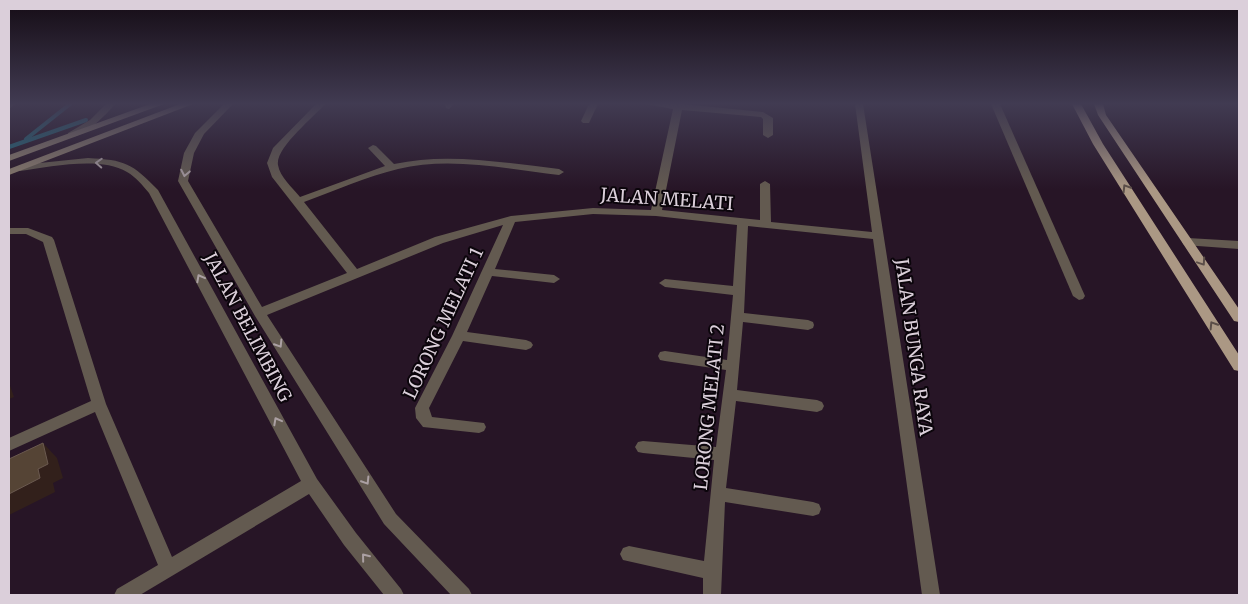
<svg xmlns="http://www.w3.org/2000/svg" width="1248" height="604" font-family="Merriweather,serif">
<rect width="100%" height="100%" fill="#271526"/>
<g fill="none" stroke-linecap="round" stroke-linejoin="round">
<g stroke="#22697b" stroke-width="4">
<polyline points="26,139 70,104"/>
<polyline points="9,147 86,120"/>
</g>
<g fill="#635a50" fill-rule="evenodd">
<polygon points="9,104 15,104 9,109"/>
<path d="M106,104H115C106,115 83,139 68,137V133L90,120Z"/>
<path d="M224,104H233L204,134L194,153L188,181L262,307L347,273L272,177L267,163L273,148L316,104H325C314,117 275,148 278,165C280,177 292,187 300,197L385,166L368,148L373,145L376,146L394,164C448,152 504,163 559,169L564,172L559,175C507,169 450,156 398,169C366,177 336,190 304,202L357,269L435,237L511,216L593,208L651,210L673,109L645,104H682L763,112L773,118V135L768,138L763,135V119L761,117L682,110L662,210L760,220V184L765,181L770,184L771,222L872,232L855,104H863L940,595H922L873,239L748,226L744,313L808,320L813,322L814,325L813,328L808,330L743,322L737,390L817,400L822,402L824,406L822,410L817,412L736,401L726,488L813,502L819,504L821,509L819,514L813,516L725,502L721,595H703V578L623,560L620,554L623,548L629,546L704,561L714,460L643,453L638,452L635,447L638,442L643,441L716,447L726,370L665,361L660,360L658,356L660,352L665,351L727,360L733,295L665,287L659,283L665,279L733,286L737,225L656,216L593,214L515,222L495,269L554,275L560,279L554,283L492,276L467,332L526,340L531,342L533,345L531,348L526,350L463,341L429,408L432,417L484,423L486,427L484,431L479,433L423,427L416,418L415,408L452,336L503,225L443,243L267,315L396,514L469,589L472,595H451L384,524L255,316L178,181L184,153L195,133Z"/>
<polygon points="445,104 454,104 449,109 446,108"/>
<polygon points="589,104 598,104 589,123 583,123 581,121"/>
<polygon points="991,104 1000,104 1085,296 1083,299 1079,300 1073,296"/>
<path d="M88,158C125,160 132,163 158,190L317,479L356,533L401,589L404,595H384L344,545L309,494L140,595H114L117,589L158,565L95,412L9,451V438L91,401L43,242L26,234H9V228H28L52,237L54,240L106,404L172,557L301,481L149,193C143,186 136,177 127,172C100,156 50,167 20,171L15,168L20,165Z"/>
<polygon points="1188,238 1239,241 1239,249 1184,245 1182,242 1184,239"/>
</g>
<g fill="#8b7d6e" fill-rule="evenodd">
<polygon points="150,104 164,104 9,161 9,155"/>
<polygon points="180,104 193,104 9,175 9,169"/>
</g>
<g fill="#ab9884" fill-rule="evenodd">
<polygon points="1072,104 1081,104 1103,144 1239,355 1239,371 1234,370 1093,144"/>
<polygon points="1094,104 1103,104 1106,115 1239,309 1239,322 1234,321 1098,115"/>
</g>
</g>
<g fill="#32201b">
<polygon points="9,383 14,397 9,399"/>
<polygon points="43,443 57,458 63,478 53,483 55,492 9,515 9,494 38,469"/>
</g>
<polygon fill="#554435" stroke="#6a594f" points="43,443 48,464 38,469 40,478 9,494 9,459"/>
<defs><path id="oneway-chevron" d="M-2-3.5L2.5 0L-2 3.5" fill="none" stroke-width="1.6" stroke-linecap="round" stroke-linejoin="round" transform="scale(1.25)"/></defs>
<g stroke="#aba0a3">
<use href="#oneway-chevron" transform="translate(99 163) rotate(-177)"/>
<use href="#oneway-chevron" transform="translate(185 173) rotate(101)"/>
<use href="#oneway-chevron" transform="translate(200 278) rotate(-118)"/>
<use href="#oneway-chevron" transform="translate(279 344) rotate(58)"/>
<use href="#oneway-chevron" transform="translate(277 421) rotate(-118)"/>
<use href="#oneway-chevron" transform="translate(366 481) rotate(58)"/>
<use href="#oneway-chevron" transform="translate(365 557) rotate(-129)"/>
</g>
<g stroke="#5b4e48">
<use href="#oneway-chevron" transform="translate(1126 188) rotate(-122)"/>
<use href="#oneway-chevron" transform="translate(1202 262) rotate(56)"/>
<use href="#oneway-chevron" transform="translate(1213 325) rotate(-122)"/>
</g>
<linearGradient id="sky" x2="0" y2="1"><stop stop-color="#150c15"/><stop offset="0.55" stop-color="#413b52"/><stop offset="1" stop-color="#413b52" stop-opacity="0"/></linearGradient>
<rect width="1248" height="189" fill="url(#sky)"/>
<g text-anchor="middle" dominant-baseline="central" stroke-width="4" stroke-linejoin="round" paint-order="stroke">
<g font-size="18" fill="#dbcfda" stroke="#0b050b">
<text transform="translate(667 199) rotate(4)">JALAN MELATI</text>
<text transform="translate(443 323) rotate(-65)">LORONG MELATI 1</text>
<text transform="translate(248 327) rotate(62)">JALAN BELIMBING</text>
<text transform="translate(914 347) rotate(82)">JALAN BUNGA RAYA</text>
<text transform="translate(709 407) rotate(-84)">LORONG MELATI 2</text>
</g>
</g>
<rect width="1248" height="604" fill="none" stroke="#dbcfda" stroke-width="20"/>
</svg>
